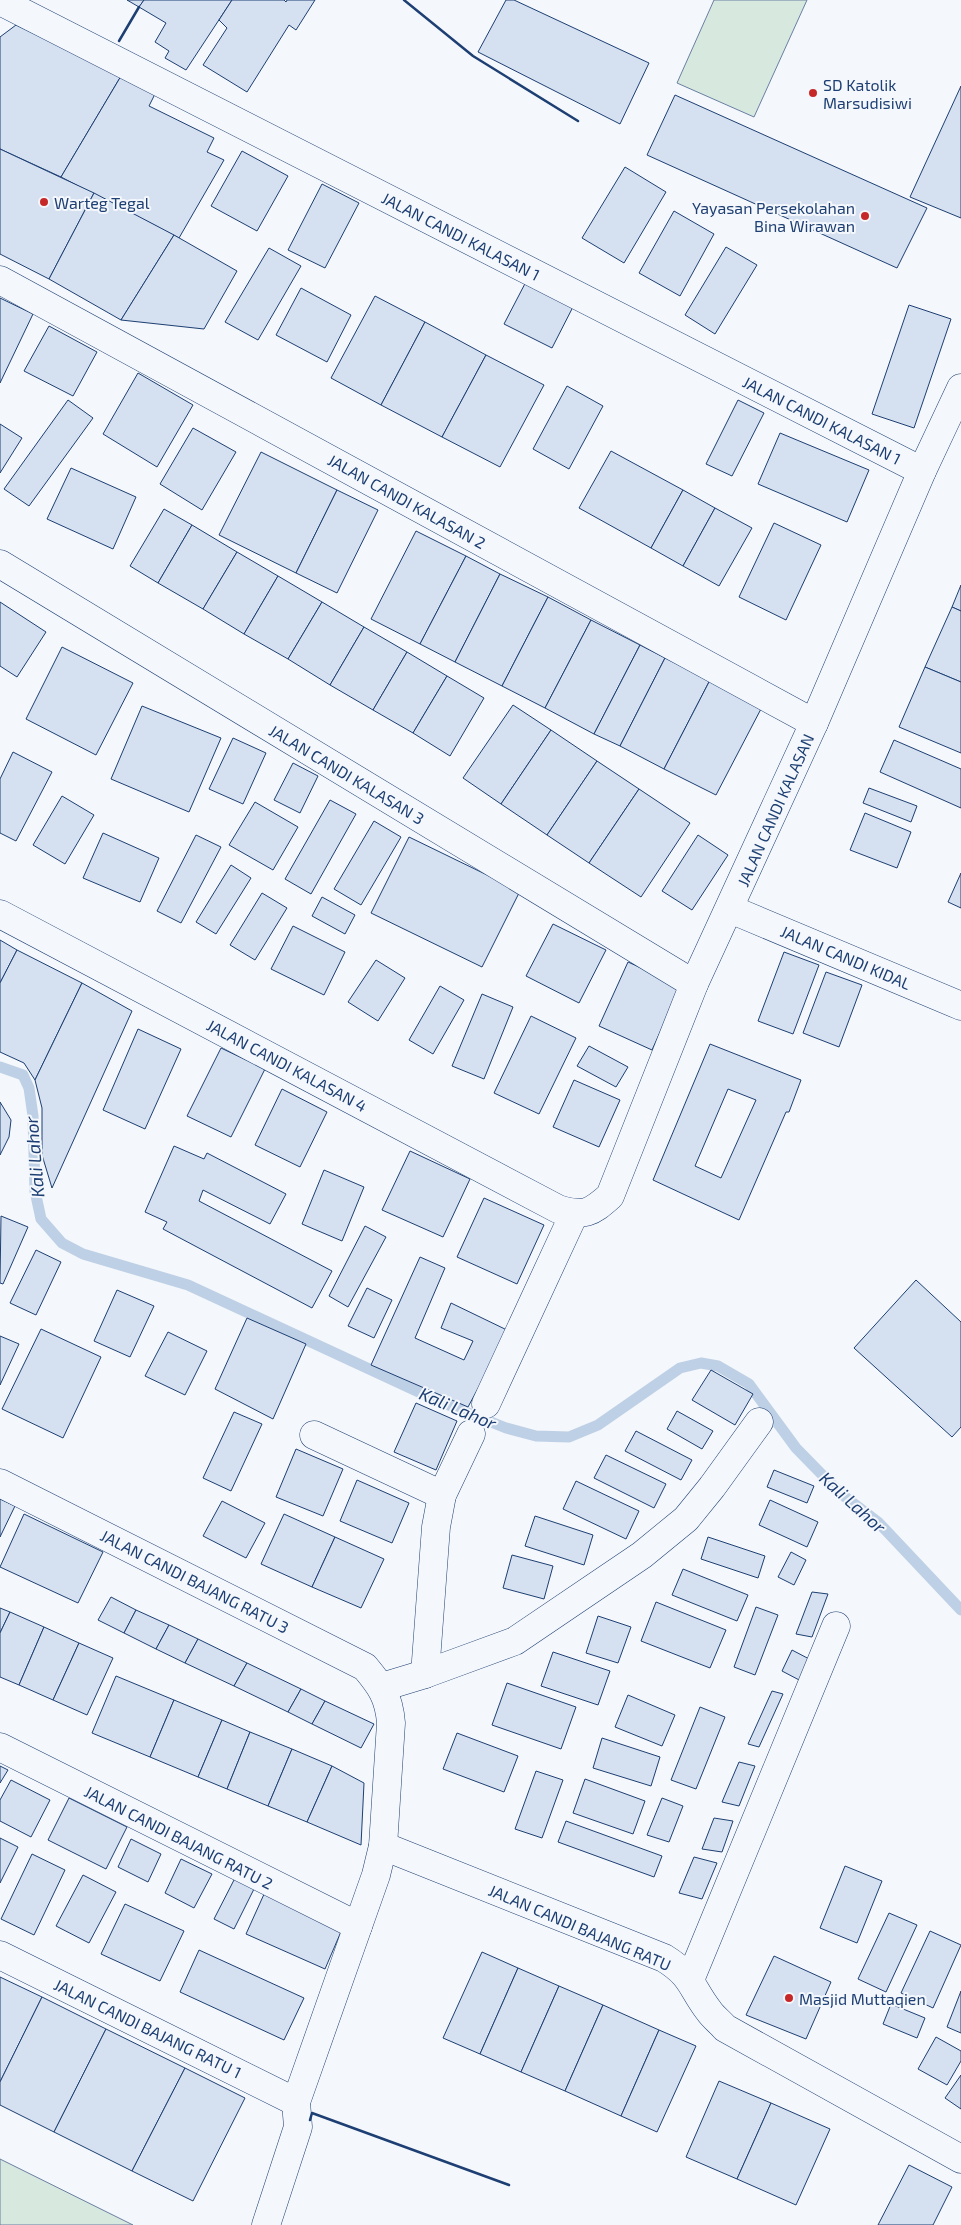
<svg xmlns="http://www.w3.org/2000/svg" width="961" height="2225" font-family="'Exo 2',sans-serif">
<rect width="100%" height="100%" fill="#f4f7fb"/>
<g fill="#d7e8df" stroke="#687fa3">
<polygon points="714,0 807,0 754,117 677,83"/>
<polygon points="0,2159 133,2225 0,2225"/>
</g>
<g fill="none" stroke-linecap="round" stroke-linejoin="round">
<polyline stroke="#bed0e5" stroke-width="11" points="0,1067 23,1075 29,1088 33,1116 35,1191 41,1219 62,1243 83,1254 188,1285 436,1400 506,1428 536,1436 569,1437 598,1425 680,1368 701,1363 718,1366 749,1384 796,1448 840,1493 878,1522 961,1610"/>
</g>
<g fill="#d5e0f0" stroke="#1d3f73" fill-rule="evenodd">
<polygon points="127,0 144,0 139,7"/>
<polygon points="144,0 232,0 186,70 165,58 169,51 155,42 166,23 139,7"/>
<polygon points="232,0 284,0 286,2 287,0 315,0 296,30 289,25 247,92 203,65 227,28 219,20"/>
<polygon points="506,0 514,0 649,63 620,124 478,52"/>
<polygon points="16,25 121,76 61,177 0,149 0,37"/>
<polygon points="121,76 155,94 149,106 214,138 207,152 224,160 179,238 61,177"/>
<polygon points="961,86 961,218 910,197"/>
<polygon points="675,95 927,208 897,268 647,155"/>
<polygon points="0,149 94,193 49,279 0,254"/>
<polygon points="242,151 288,176 257,231 211,206"/>
<polygon points="625,167 666,192 624,263 582,238"/>
<polygon points="322,184 359,203 325,268 288,250"/>
<polygon points="94,193 174,235 121,320 49,279"/>
<polygon points="674,211 714,234 680,296 639,273"/>
<polygon points="174,235 237,271 204,329 121,320"/>
<polygon points="726,247 757,265 715,334 685,315"/>
<polygon points="269,248 301,266 258,340 225,322"/>
<polygon points="530,274 577,299 552,348 504,324"/>
<polygon points="301,288 351,315 327,362 276,335"/>
<polygon points="375,296 425,322 381,405 331,378"/>
<polygon points="0,298 33,314 0,383"/>
<polygon points="909,305 951,319 914,428 872,414"/>
<polygon points="425,322 486,355 442,437 381,405"/>
<polygon points="49,326 97,352 73,396 24,371"/>
<polygon points="486,355 544,385 500,467 442,437"/>
<polygon points="138,373 193,405 157,467 103,434"/>
<polygon points="567,386 603,406 569,469 533,449"/>
<polygon points="68,400 93,418 29,506 4,489"/>
<polygon points="738,400 764,413 732,476 706,464"/>
<polygon points="0,424 22,438 0,473"/>
<polygon points="193,428 236,452 202,510 160,484"/>
<polygon points="780,433 869,470 847,522 758,484"/>
<polygon points="611,451 683,490 651,548 579,508"/>
<polygon points="261,452 337,490 296,573 219,535"/>
<polygon points="71,468 136,497 113,549 47,519"/>
<polygon points="337,490 378,510 337,593 296,573"/>
<polygon points="683,490 715,508 683,566 651,548"/>
<polygon points="715,508 752,528 719,586 683,566"/>
<polygon points="164,509 192,525 158,583 130,566"/>
<polygon points="774,523 821,545 786,620 739,597"/>
<polygon points="192,525 237,552 203,609 158,583"/>
<polygon points="416,531 466,556 420,644 371,619"/>
<polygon points="237,552 278,576 244,634 203,609"/>
<polygon points="466,556 500,574 455,662 420,644"/>
<polygon points="500,574 548,597 502,686 455,662"/>
<polygon points="278,576 322,602 288,659 244,634"/>
<polygon points="961,585 961,611 952,607"/>
<polygon points="548,597 591,620 545,708 502,686"/>
<polygon points="0,602 46,632 17,677 0,666"/>
<polygon points="322,602 364,627 330,685 288,659"/>
<polygon points="952,607 961,611 961,682 925,667"/>
<polygon points="591,620 640,645 594,734 545,708"/>
<polygon points="364,627 407,652 373,710 330,685"/>
<polygon points="640,645 665,658 620,746 594,734"/>
<polygon points="62,647 133,683 96,755 26,719"/>
<polygon points="407,652 447,676 413,733 373,710"/>
<polygon points="665,658 710,680 664,769 620,746"/>
<polygon points="925,667 961,682 961,753 899,727"/>
<polygon points="447,676 484,698 450,756 413,733"/>
<polygon points="710,680 762,707 716,795 664,769"/>
<polygon points="513,705 551,730 501,804 463,778"/>
<polygon points="142,706 221,738 189,812 111,779"/>
<polygon points="551,730 597,761 547,835 501,804"/>
<polygon points="233,738 266,753 243,804 209,789"/>
<polygon points="894,740 961,769 961,808 880,772"/>
<polygon points="13,752 52,772 16,841 0,833 0,779"/>
<polygon points="597,761 639,789 589,863 547,835"/>
<polygon points="293,763 318,776 300,813 274,800"/>
<polygon points="869,788 917,806 911,822 863,803"/>
<polygon points="639,789 690,823 641,897 589,863"/>
<polygon points="62,796 94,815 65,864 33,845"/>
<polygon points="330,800 356,814 311,894 285,879"/>
<polygon points="255,802 298,827 273,870 229,845"/>
<polygon points="865,813 911,832 897,868 850,850"/>
<polygon points="374,821 401,837 361,905 334,889"/>
<polygon points="103,833 159,858 140,902 83,878"/>
<polygon points="196,835 221,847 181,923 157,911"/>
<polygon points="698,835 728,855 692,910 662,891"/>
<polygon points="409,837 520,891 482,967 371,913"/>
<polygon points="231,865 251,878 216,934 196,922"/>
<polygon points="961,873 961,908 948,902"/>
<polygon points="262,893 287,908 255,960 230,945"/>
<polygon points="322,897 355,915 345,934 312,916"/>
<polygon points="553,924 606,950 579,1003 526,976"/>
<polygon points="293,926 345,952 324,995 271,969"/>
<polygon points="0,940 17,950 0,983"/>
<polygon points="17,950 82,983 35,1080 24,1063 0,1052 0,983"/>
<polygon points="784,952 819,965 793,1034 758,1021"/>
<polygon points="376,960 405,978 378,1021 348,1002"/>
<polygon points="628,962 681,986 652,1050 599,1026"/>
<polygon points="826,972 862,985 839,1047 803,1033"/>
<polygon points="82,983 132,1011 52,1188 42,1155 42,1108 35,1080"/>
<polygon points="440,986 464,1000 433,1054 409,1040"/>
<polygon points="482,994 513,1007 484,1079 452,1066"/>
<polygon points="531,1016 576,1038 539,1114 494,1093"/>
<polygon points="138,1029 181,1049 145,1129 103,1110"/>
<path d="M710,1044L801,1080L789,1112H786L739,1220L653,1180ZM728,1089L756,1100L721,1178L695,1166Z"/>
<polygon points="589,1046 628,1067 616,1087 577,1066"/>
<polygon points="221,1048 265,1069 231,1137 187,1116"/>
<polygon points="574,1080 620,1100 599,1147 553,1127"/>
<polygon points="282,1089 327,1112 300,1167 255,1145"/>
<polygon points="0,1102 11,1120 9,1137 0,1155"/>
<polygon points="174,1146 204,1159 207,1153 286,1194 270,1224 203,1190 199,1201 332,1271 312,1308 163,1229 167,1222 145,1212"/>
<polygon points="410,1151 470,1179 443,1237 382,1210"/>
<polygon points="324,1170 364,1187 342,1241 302,1224"/>
<polygon points="484,1198 544,1225 517,1284 457,1257"/>
<polygon points="1,1216 28,1227 3,1284 0,1283"/>
<polygon points="365,1226 386,1237 348,1307 329,1296"/>
<polygon points="36,1250 61,1262 36,1315 10,1303"/>
<polygon points="420,1257 445,1268 415,1338 464,1360 473,1341 441,1328 451,1303 509,1331 468,1407 371,1365"/>
<polygon points="916,1280 961,1322 961,1427 952,1437 854,1348"/>
<polygon points="367,1288 392,1300 374,1338 348,1326"/>
<polygon points="117,1290 154,1306 130,1357 94,1341"/>
<polygon points="247,1318 306,1344 273,1419 215,1389"/>
<polygon points="41,1329 101,1357 63,1438 2,1409"/>
<polygon points="168,1332 207,1351 185,1395 145,1376"/>
<polygon points="0,1336 19,1344 0,1385"/>
<polygon points="711,1370 753,1394 735,1425 692,1400"/>
<polygon points="416,1403 457,1421 436,1470 394,1452"/>
<polygon points="677,1411 713,1431 702,1449 667,1429"/>
<polygon points="234,1412 262,1424 231,1491 203,1478"/>
<polygon points="636,1431 692,1460 681,1480 625,1451"/>
<polygon points="296,1449 343,1469 323,1516 276,1497"/>
<polygon points="606,1455 666,1484 654,1508 594,1478"/>
<polygon points="774,1470 814,1486 807,1503 767,1487"/>
<polygon points="357,1480 409,1503 392,1543 340,1521"/>
<polygon points="576,1481 639,1511 626,1539 563,1509"/>
<polygon points="0,1499 15,1506 0,1537"/>
<polygon points="770,1500 818,1522 807,1547 759,1525"/>
<polygon points="222,1501 265,1523 246,1558 203,1536"/>
<polygon points="24,1514 103,1552 78,1603 0,1567"/>
<polygon points="284,1514 335,1537 312,1587 261,1564"/>
<polygon points="535,1516 593,1535 584,1565 525,1546"/>
<polygon points="335,1537 384,1559 361,1608 312,1587"/>
<polygon points="708,1537 765,1556 758,1578 701,1559"/>
<polygon points="791,1552 806,1560 794,1585 778,1577"/>
<polygon points="512,1555 553,1566 544,1599 503,1588"/>
<polygon points="683,1569 748,1595 737,1621 672,1595"/>
<polygon points="812,1592 828,1594 812,1637 796,1634"/>
<polygon points="111,1597 136,1610 124,1633 98,1620"/>
<polygon points="656,1602 726,1630 710,1668 641,1641"/>
<polygon points="756,1607 778,1615 755,1675 734,1667"/>
<polygon points="0,1608 10,1612 0,1633"/>
<polygon points="136,1610 169,1625 156,1649 124,1633"/>
<polygon points="10,1612 44,1627 19,1685 0,1677 0,1633"/>
<polygon points="598,1616 631,1627 618,1663 586,1653"/>
<polygon points="169,1625 198,1639 185,1663 156,1649"/>
<polygon points="44,1627 79,1643 53,1700 19,1685"/>
<polygon points="198,1639 247,1663 234,1686 185,1663"/>
<polygon points="79,1643 113,1658 87,1715 53,1700"/>
<polygon points="792,1650 813,1661 803,1682 782,1671"/>
<polygon points="553,1652 610,1671 598,1705 541,1686"/>
<polygon points="247,1663 301,1689 288,1712 234,1686"/>
<polygon points="116,1676 174,1700 150,1757 92,1733"/>
<polygon points="507,1683 576,1707 561,1749 492,1725"/>
<polygon points="301,1689 325,1701 312,1724 288,1712"/>
<polygon points="772,1691 783,1694 759,1747 748,1744"/>
<polygon points="628,1695 675,1715 662,1746 615,1727"/>
<polygon points="174,1700 222,1720 198,1777 150,1757"/>
<polygon points="325,1701 374,1724 361,1748 312,1724"/>
<polygon points="700,1707 725,1717 696,1789 671,1780"/>
<polygon points="222,1720 250,1732 227,1789 198,1777"/>
<polygon points="250,1732 292,1749 268,1806 227,1789"/>
<polygon points="457,1733 518,1756 504,1792 443,1769"/>
<polygon points="602,1738 660,1757 651,1786 593,1768"/>
<polygon points="292,1749 332,1766 307,1822 268,1806"/>
<polygon points="739,1762 755,1766 739,1806 722,1802"/>
<polygon points="0,1766 8,1770 0,1783"/>
<polygon points="332,1766 364,1783 361,1845 307,1822"/>
<polygon points="536,1771 563,1780 542,1838 515,1829"/>
<polygon points="585,1779 645,1801 633,1834 573,1813"/>
<polygon points="11,1780 50,1800 31,1837 0,1821 0,1800"/>
<polygon points="69,1798 127,1827 106,1869 48,1840"/>
<polygon points="662,1798 683,1806 669,1842 647,1835"/>
<polygon points="714,1818 733,1821 722,1852 702,1849"/>
<polygon points="566,1821 662,1856 654,1877 558,1842"/>
<polygon points="0,1838 18,1847 0,1883"/>
<polygon points="131,1839 161,1854 148,1882 118,1867"/>
<polygon points="32,1854 65,1870 34,1935 1,1919"/>
<polygon points="694,1857 717,1863 702,1899 679,1893"/>
<polygon points="181,1859 212,1874 194,1908 165,1893"/>
<polygon points="845,1866 882,1881 857,1943 820,1928"/>
<polygon points="83,1875 116,1892 89,1943 56,1926"/>
<polygon points="235,1878 255,1887 234,1929 214,1919"/>
<polygon points="265,1892 343,1927 325,1969 246,1934"/>
<polygon points="125,1904 184,1931 160,1981 101,1954"/>
<polygon points="889,1913 917,1925 886,1992 858,1979"/>
<polygon points="930,1931 961,1945 933,2008 901,1993"/>
<polygon points="199,1950 304,1998 284,2040 180,1992"/>
<polygon points="482,1952 518,1968 480,2054 443,2038"/>
<polygon points="774,1956 831,1982 806,2039 746,2015"/>
<polygon points="518,1968 559,1986 521,2072 480,2054"/>
<polygon points="0,1977 42,1997 0,2082"/>
<polygon points="559,1986 603,2005 565,2091 521,2072"/>
<polygon points="961,1991 961,2033 947,2027"/>
<polygon points="42,1997 106,2029 54,2132 0,2105 0,2082"/>
<polygon points="891,2004 925,2018 917,2038 883,2024"/>
<polygon points="603,2005 659,2030 621,2116 565,2091"/>
<polygon points="106,2029 185,2068 132,2171 54,2132"/>
<polygon points="659,2030 696,2046 657,2132 621,2116"/>
<polygon points="936,2037 961,2051 961,2061 947,2085 918,2069"/>
<polygon points="185,2068 245,2098 193,2201 132,2171"/>
<polygon points="961,2075 961,2109 945,2098"/>
<polygon points="719,2081 771,2103 737,2179 686,2157"/>
<polygon points="771,2103 830,2129 796,2205 737,2179"/>
<polygon points="909,2165 952,2187 933,2225 878,2225"/>
</g>
<g fill="none" stroke-linecap="round" stroke-linejoin="round">
<g stroke="#1d3f73" stroke-width="29">
<g id="minor">
<polyline points="0,1 922,471"/>
<polyline points="0,280 814,723"/>
<polyline points="0,564 694,984"/>
<polyline points="730,909 961,1006"/>
<path d="M0,914L558,1209C584,1217 591,1213 610,1196L694,984L814,723L922,471L961,388"/>
<polyline points="486,1404 574,1214"/>
<polyline points="314,1435 442,1495"/>
<path d="M0,1483L365,1667C381,1686 389,1697 391,1723L383,1846L376,1875L296,2102L298,2127L266,2225"/>
<polyline points="425,1674 436,1527 442,1495 471,1434"/>
<polyline points="382,1687 425,1674 515,1641 642,1555 686,1519 712,1487 759,1422"/>
<polyline points="0,1747 358,1926"/>
<path d="M383,1846L664,1958C693,1976 690,1986 709,2011C713,2017 720,2022 725,2028L961,2159"/>
<polyline points="0,1955 296,2102"/>
<polyline points="690,1980 836,1626"/>
</g>
</g>
<use href="#minor" stroke="#f4f7fb" stroke-width="28"/>
<g stroke="#1d3f73" stroke-width="2.5">
<polyline points="404,0 473,56 578,121"/>
<polyline points="119,41 139,7"/>
<polyline points="310,2120 312,2113 509,2185"/>
</g>
</g>
<g fill="#c62828" stroke="#f4f7fb" stroke-width="2">
<circle cx="813" cy="93" r="5"/>
<circle cx="44" cy="202" r="5"/>
<circle cx="865" cy="216" r="5"/>
<circle cx="789" cy="1998" r="5"/>
</g>
<g text-anchor="middle" dominant-baseline="central" stroke-width="4" stroke-linejoin="round" paint-order="stroke">
<g font-size="16" fill="#1d3f73" stroke="#f4f7fb" text-anchor="start">
<text x="823" y="84">SD Katolik<tspan x="823" dy="18">Marsudisiwi</tspan></text>
<text x="54" y="202">Warteg Tegal</text>
<text x="855" y="207" text-anchor="end">Yayasan Persekolahan<tspan x="855" dy="18">Bina Wirawan</tspan></text>
<text x="799" y="1998">Masjid Muttaqien</text>
</g>
<g font-size="16" fill="#1d3f73" stroke="#f4f7fb">
<text transform="translate(461 236) rotate(27)">JALAN CANDI KALASAN 1</text>
<text transform="translate(822 420) rotate(27)">JALAN CANDI KALASAN 1</text>
<text transform="translate(407 501) rotate(29)">JALAN CANDI KALASAN 2</text>
<text transform="translate(347 774) rotate(31)">JALAN CANDI KALASAN 3</text>
<text transform="translate(775 810) rotate(-66)">JALAN CANDI KALASAN</text>
<text transform="translate(846 957) rotate(23)">JALAN CANDI KIDAL</text>
<text transform="translate(287 1065) rotate(28)">JALAN CANDI KALASAN 4</text>
<text transform="translate(195 1581) rotate(27)">JALAN CANDI BAJANG RATU 3</text>
<text transform="translate(179 1837) rotate(27)">JALAN CANDI BAJANG RATU 2</text>
<text transform="translate(580 1927) rotate(23)">JALAN CANDI BAJANG RATU</text>
<text transform="translate(148 2028) rotate(26)">JALAN CANDI BAJANG RATU 1</text>
</g>
<g font-size="18" font-style="italic" fill="#1d3f73" stroke="#f4f7fb">
<text transform="translate(34 1157) rotate(-95)">Kali Lahor</text>
<text transform="translate(458 1408) rotate(23)">Kali Lahor</text>
<text transform="translate(853 1502) rotate(42)">Kali Lahor</text>
</g>
</g>
</svg>
